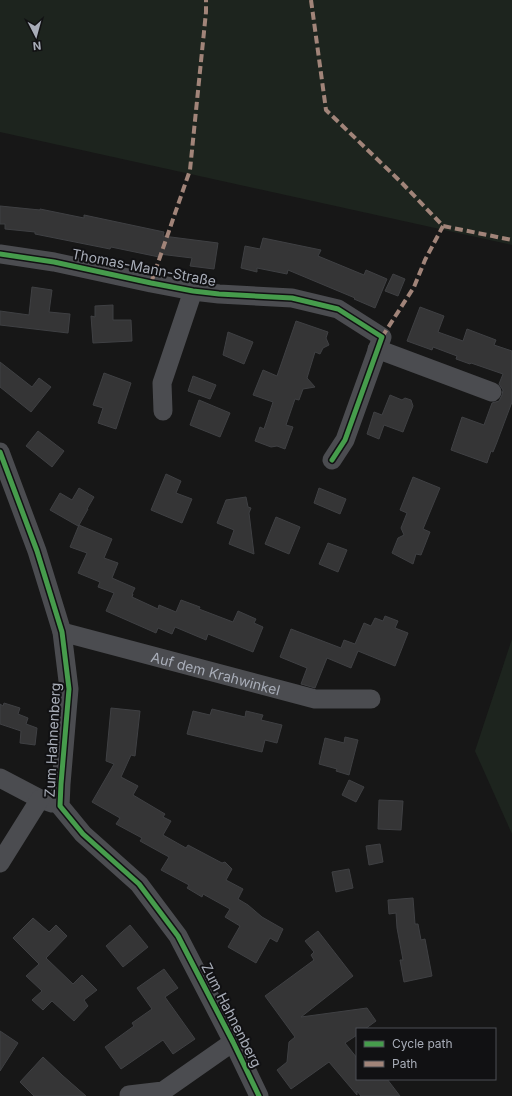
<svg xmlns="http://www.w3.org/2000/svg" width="512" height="1096" font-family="Inter,sans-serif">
<rect width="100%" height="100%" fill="#171717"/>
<g fill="#1d241e">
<polygon points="0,0 512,0 512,245 0,132"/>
<polygon points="512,639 512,834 475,751"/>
</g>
<g fill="#353536" stroke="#3f4043">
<polygon points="0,206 40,210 40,209 84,218 84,215 164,232 163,236 218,243 214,269 190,266 192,258 159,254 159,257 111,247 110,249 35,234 35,232 5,229 5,224 0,224"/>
<polygon points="263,238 321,250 318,256 364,275 366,270 387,279 375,308 354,299 355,298 288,270 287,274 257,268 257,272 241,268 245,246 260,249"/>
<polygon points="393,274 405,279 398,296 385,291"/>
<polygon points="32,287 52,290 49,312 70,314 68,333 0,325 0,311 29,315"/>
<polygon points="113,305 113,320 131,320 132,341 93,343 91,316 95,317 95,306"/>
<polygon points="420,307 444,316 438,332 463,341 467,329 496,340 494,345 512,351 512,402 497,442 493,452 491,451 487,463 451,450 462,417 484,425 492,403 499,401 502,395 503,390 499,384 503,374 471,363 470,364 456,359 457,356 433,347 432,350 407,341"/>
<polygon points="296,321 328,332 326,338 329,345 323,348 320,354 315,352 307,378 315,387 303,389 299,400 295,399 286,425 293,427 285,449 277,446 271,447 255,441 260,427 264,429 273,402 253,395 263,370 277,376"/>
<polygon points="228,332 253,342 244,364 223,355"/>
<polygon points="0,362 32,387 39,378 51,387 31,412 0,387"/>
<polygon points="104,373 131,383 116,429 98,423 103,408 93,405"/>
<polygon points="193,376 216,385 210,399 188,391"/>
<polygon points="390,395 402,400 405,398 411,400 413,406 403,432 384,425 379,439 367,434 374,412 382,415"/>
<polygon points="199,400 230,413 220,437 190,425"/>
<polygon points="38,431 64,451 52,467 26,446"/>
<polygon points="166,474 181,481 176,493 192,499 182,523 151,510"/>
<polygon points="413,477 440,488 423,529 430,532 421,555 416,554 413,564 392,553 398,538 404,535 401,528 407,513 400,510"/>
<polygon points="79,488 94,497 87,509 88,509 79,525 112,539 104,558 118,563 112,578 135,588 132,594 133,594 132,597 158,609 159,605 176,612 181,600 200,607 199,609 233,622 238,611 256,619 254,623 263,627 253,652 208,634 206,640 175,627 172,634 158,628 156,633 106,611 114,593 98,587 100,582 78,573 87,553 70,547 79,525 78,526 50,510 60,493 72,500"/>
<polygon points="319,488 346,499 340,514 314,503"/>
<polygon points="246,497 248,507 251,508 249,513 254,554 229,544 234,530 217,523 226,500"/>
<polygon points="276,517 300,527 289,554 265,544"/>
<polygon points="328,543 347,550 338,572 319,564"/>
<polygon points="385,616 398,621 395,628 408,633 395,666 358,651 351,668 327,658 315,688 301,684 307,668 280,657 291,629 341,648 344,640 355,644 364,623 371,626 375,618 383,621"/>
<polygon points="4,703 20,708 18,714 28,718 26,724 37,728 35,745 20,743 21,731 0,724 0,704 3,706"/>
<polygon points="111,708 140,711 135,756 131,755 121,777 138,786 133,795 165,814 163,817 171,821 163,835 186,848 188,845 222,863 225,862 232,869 226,880 243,889 238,899 248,905 262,917 283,929 277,942 270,938 256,963 228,947 240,926 225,917 230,909 203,894 202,897 187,888 189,885 161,870 169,857 140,841 142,838 116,824 120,818 92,802 114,764 106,761"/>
<polygon points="212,709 245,717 246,711 263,715 261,720 282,725 277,743 265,740 262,752 187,734 193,711 210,715"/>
<polygon points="345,737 358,740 349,775 336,771 337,769 319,764 325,738 344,743"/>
<polygon points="349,780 364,787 356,802 342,795"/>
<polygon points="379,800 403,801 401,830 378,829"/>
<polygon points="380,844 383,862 369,865 366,846"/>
<polygon points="349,869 353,888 336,892 332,872"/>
<polygon points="413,898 415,924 418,924 421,940 425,939 432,976 404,982 400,960 403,960 397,928 396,913 389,914 388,900"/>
<polygon points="33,918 49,932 56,925 67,936 46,958 73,984 82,975 97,990 84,1000 88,1006 74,1021 52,1001 43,1010 32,1000 42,991 26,976 39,964 13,938"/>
<polygon points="130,925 148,947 123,967 106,946"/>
<polygon points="318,931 353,976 301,1017 367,1008 376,1021 365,1029 357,1029 357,1035 345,1043 357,1058 357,1079 387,1079 400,1096 361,1096 357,1091 357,1095 329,1062 291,1089 277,1070 287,1062 289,1042 295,1037 265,996 314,960 311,955 314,952 305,941"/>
<polygon points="164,969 178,988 165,997 195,1039 173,1054 163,1040 121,1069 105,1047 134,1026 132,1023 152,1009 137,988"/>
<polygon points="0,1031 18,1043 0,1071"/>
<polygon points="43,1057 62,1075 86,1096 34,1096 20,1082"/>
</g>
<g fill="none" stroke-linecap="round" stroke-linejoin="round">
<g stroke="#4b4c50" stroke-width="19">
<polyline points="0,254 54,262 151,283 193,291 219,294 292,298 338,309 382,337 345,440 332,460"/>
<polyline points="377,349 492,392"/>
<polyline points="163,411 162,383 193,291"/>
<polyline points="0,452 37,551 62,632 69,689 61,784 60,806 83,834 139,884 178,936 233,1042 259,1096"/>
<path id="s1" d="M62,632L315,699H371"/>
<polyline points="0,778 40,799 52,803"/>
<polyline points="0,863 40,799"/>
<polyline points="129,1095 163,1091 233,1042"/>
</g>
<g stroke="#a18479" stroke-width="4" stroke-dasharray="8 4" stroke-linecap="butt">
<polyline points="311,0 326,110 402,183 443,226 512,240"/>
<polyline points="151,283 190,170 206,12 206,0"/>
<polyline points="382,337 414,287 425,260 443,226"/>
</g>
<g stroke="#111113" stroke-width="8">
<g id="cycleway">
<polyline points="0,254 54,262 151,283 193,291 219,294 292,298 338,309 382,337 345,440 332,460"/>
<polyline points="0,452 37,551 62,632 69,689 61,784 60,806 83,834 139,884 178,936 233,1042 259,1096"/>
</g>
</g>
<use href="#cycleway" stroke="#469c4c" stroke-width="5"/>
</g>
<g text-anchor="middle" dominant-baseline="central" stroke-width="4" stroke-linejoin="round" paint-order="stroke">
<g font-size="14" fill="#a8adb8" stroke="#111113">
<text transform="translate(144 267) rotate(11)">Thomas-Mann-Straße</text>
<text stroke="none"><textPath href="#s1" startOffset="159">Auf dem Krahwinkel</textPath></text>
<text transform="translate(52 740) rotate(-87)">Zum Hahnenberg</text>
<text transform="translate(232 1015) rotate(63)">Zum Hahnenberg</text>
</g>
</g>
<rect x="356" y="1028" width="140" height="52" fill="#111113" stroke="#4d4f55"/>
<rect x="364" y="1041" width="20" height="6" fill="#469c4c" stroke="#4d4f55"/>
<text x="392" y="1048" font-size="12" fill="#a8adb8">Cycle path</text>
<rect x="364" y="1061" width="20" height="6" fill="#a18479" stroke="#4d4f55"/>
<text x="392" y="1068" font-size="12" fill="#a8adb8">Path</text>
<g transform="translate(36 36) rotate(174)" stroke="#111113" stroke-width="3" paint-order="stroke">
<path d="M0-3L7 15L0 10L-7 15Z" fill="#a8adb8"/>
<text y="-6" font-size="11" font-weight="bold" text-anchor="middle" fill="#a8adb8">N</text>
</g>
</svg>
